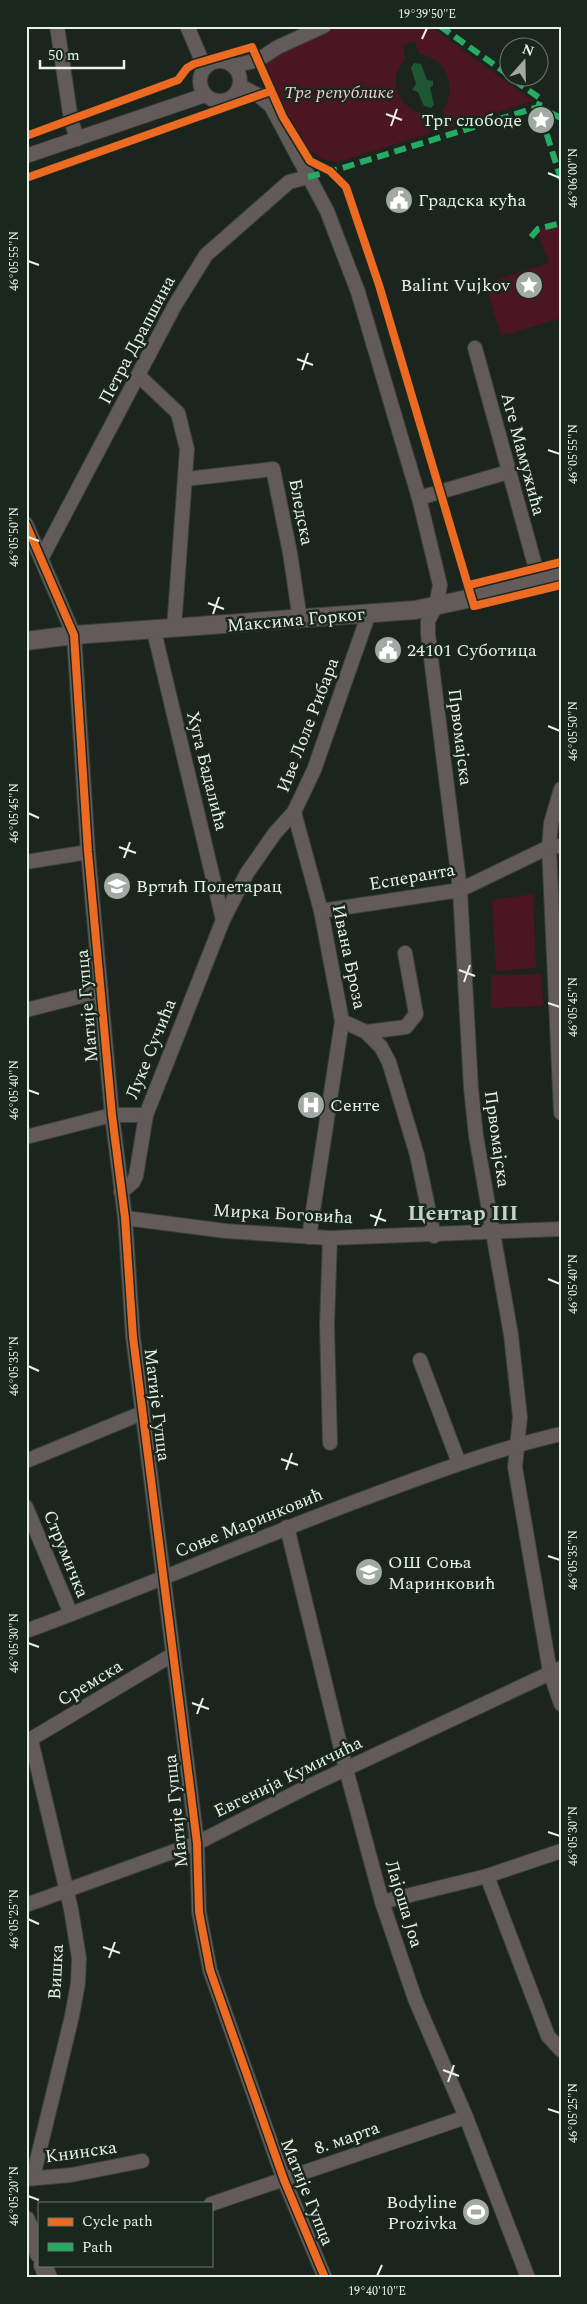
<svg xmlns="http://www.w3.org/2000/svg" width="587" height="2304" font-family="Spectral,serif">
<rect width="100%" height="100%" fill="#1c241e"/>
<g fill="#4b1621">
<path d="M339,26H430L533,101L447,128L443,110C458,87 447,58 419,54L415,41L403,45L405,59C386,78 399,109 424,114L431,133L338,162C330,161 322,160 316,155C291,138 273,90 260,63Z"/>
<polygon points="561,223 561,318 501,336 485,283 549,263 537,230"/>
<polygon points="533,894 536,968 496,971 492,900"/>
<polygon points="541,974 543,1006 491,1008 491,975"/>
</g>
<polygon fill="#1f5735" points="414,63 421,64 427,80 433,81 433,85 430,88 434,104 431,108 424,106 418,92 412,90 416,84 411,68"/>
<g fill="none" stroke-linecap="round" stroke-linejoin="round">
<g stroke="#39403b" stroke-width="16">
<g id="minor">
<polyline points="57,26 71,120 77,139"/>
<polyline points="187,26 205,68"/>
<circle cx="220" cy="81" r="20"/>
<polyline points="233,66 258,60 278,47 324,26"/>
<polyline points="240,86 258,95 271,106 327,211 358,292 419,498 440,585 436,606 428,621 428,634 460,890 471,1088 476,1136 511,1335 520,1417 515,1467 550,1672 561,1704"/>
<polyline points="26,156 205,95"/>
<polyline points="475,348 536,569"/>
<polyline points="139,376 178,413 187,449 174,629"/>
<polyline points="186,479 273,469 290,553 300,620"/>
<polyline points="419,498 508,472"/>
<polyline points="26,524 74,635 88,852 112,1115 125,1218 133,1337 190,1787 197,1843 199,1912 210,1970 284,2180 325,2278"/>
<polyline points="41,559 175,305 206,255 289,182 308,177"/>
<polyline points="154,631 223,920"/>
<polyline points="561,789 551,823 549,847 561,1113"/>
<polyline points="294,812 321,911 342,1021 309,1237"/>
<polyline points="26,862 88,852"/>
<polyline points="321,911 460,890 549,847 561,846"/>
<polyline points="26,1010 101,991"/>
<polyline points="342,1021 366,1032 381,1047 389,1062 417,1155 434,1236"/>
<polyline points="366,1032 406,1027 416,1014 405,953"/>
<polyline points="26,1137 112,1115 146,1115"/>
<polyline points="121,1192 133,1182 136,1176 146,1115 223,920 247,873 275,833 294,812 314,770 369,613"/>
<polyline points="125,1218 226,1231 330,1238 561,1229"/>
<polyline points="330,1238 327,1325 330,1443"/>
<polyline points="420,1360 459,1463"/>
<polyline points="26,1461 142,1413"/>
<polyline points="26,1507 71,1614"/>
<polyline points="287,1527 346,1769 382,1902 415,1999 466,2117 528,2278"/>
<path d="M26,1631C143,1588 257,1538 373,1495C435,1472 496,1449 561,1434"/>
<polyline points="31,1740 71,1909 79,1958 78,1983 72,2016 33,2177"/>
<polyline points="26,1742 172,1655"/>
<polyline points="487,1876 548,2036 561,2050"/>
<polyline points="382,1902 487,1876 561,1851"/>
<polyline points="26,1905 197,1843 305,1788 561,1668"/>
<polyline points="26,2179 71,2175 142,2161"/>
<polyline points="211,2204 466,2117"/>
</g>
</g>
<g stroke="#39403b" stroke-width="20">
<g id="major">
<polyline points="26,641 74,635 415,610 472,598 561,573"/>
<polyline points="26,2220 39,2254"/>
<polyline points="43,2265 48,2278"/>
</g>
</g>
<use href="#minor" stroke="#635a5a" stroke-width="14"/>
<use href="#major" stroke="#635a5a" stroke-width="18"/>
<g stroke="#26ab63" stroke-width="6" stroke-dasharray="12 6" stroke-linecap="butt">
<polyline points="440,26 510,76"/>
<polyline points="561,118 538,107 561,179"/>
<polyline points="308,177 339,169 538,107 541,99 511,78"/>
<polyline points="531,237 538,229 561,223"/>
</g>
<g stroke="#19271d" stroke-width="11">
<g id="cycleway">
<polyline points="26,136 178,80 187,68 194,64 252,47 283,117 310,161 330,171 346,187 379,285 474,606 561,585"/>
<polyline points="26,178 271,91"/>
<polyline points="26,524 74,635 88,852 112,1115 125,1218 133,1337 190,1787 197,1843 199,1912 210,1970 284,2180 325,2278"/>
<polyline points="469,585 561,562"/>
</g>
</g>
<use href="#cycleway" stroke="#ed6a23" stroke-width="8"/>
</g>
<path fill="none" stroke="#e8f1ea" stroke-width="2" d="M422,39L427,28M386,114L402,120M391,126L397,109M548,173L560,178M28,261L39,265M297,359L313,365M302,370L308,353M548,450L560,454M28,537L39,541M208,603L224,609M213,614L219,597M548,726L560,731M28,813L39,818M119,847L136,853M124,858L130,842M459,970L475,976M464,982L470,965M548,1003L560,1007M28,1090L39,1094M370,1215L386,1221M375,1226L381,1209M548,1279L560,1284M28,1366L39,1371M281,1459L298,1465M286,1470L292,1453M548,1556L560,1560M28,1643L39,1647M192,1703L209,1709M197,1714L203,1698M548,1832L560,1836M28,1919L39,1924M103,1947L120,1953M109,1958L115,1942M443,2070L459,2076M448,2082L454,2065M548,2109L560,2113M28,2196L39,2200M377,2276L382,2265"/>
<defs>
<g id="sight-disc" transform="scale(1.4375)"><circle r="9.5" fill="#a1a9a3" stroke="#19271d"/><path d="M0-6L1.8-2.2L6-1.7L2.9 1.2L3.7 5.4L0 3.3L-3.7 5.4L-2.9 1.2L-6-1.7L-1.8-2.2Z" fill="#fff"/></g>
<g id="civic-disc" transform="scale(1.4375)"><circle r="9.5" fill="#a1a9a3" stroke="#19271d"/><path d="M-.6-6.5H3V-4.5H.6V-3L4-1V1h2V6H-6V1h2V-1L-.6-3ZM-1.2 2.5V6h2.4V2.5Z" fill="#fff"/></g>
<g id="school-disc" transform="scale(1.4375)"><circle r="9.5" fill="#a1a9a3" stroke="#19271d"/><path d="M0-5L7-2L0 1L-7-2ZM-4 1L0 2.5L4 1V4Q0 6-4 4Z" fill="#fff"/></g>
<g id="hospital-disc" transform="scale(1.4375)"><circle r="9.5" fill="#a1a9a3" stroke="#19271d"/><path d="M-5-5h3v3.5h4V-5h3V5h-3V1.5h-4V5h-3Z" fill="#fff"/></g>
<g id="stadium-disc" transform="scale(1.4375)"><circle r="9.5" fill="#a1a9a3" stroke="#19271d"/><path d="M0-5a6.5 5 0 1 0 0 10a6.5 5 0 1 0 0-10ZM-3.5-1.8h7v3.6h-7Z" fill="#fff"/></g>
</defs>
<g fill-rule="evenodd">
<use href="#sight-disc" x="541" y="120"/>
<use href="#civic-disc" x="399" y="200"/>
<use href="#sight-disc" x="529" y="285"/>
<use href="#civic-disc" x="388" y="650"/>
<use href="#school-disc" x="117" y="886"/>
<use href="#hospital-disc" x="311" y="1105"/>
<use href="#school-disc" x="369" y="1572"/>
<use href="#stadium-disc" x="476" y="2212"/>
</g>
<g text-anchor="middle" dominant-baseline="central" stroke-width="5" stroke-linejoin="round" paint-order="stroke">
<g font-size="18" font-style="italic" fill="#f9c8ce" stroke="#19271d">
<text x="339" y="92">Трг републике</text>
</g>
<g font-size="18" fill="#e8f1ea" stroke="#19271d" text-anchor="start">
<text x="522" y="120" text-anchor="end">Трг слободе</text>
<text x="418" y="200">Градска кућа</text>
<text x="510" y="285" text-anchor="end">Balint Vujkov</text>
<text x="407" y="650">24101 Суботица</text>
<text x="136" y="886">Вртић Полетарац</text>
<text x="330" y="1105">Сенте</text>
<text x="388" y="1562">ОШ Соња<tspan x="388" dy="21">Маринковић</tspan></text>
<text x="457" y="2202" text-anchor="end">Bodyline<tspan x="457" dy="21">Prozivka</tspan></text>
</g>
<g font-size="18" fill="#e8f1ea" stroke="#19271d">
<text transform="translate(137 340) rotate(-62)">Петра Драпшина</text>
<text transform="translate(523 454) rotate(75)">Аге Мамужића</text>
<text transform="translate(301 512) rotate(79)">Бледска</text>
<text transform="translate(296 620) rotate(-5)">Максима Горког</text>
<text transform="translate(308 725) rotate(-69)">Иве Лоле Рибара</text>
<text transform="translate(460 737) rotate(83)">Првомајска</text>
<text transform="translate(207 771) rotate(76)">Хуга Бадалића</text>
<text transform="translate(412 877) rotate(-10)">Есперанта</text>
<text transform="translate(349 957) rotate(78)">Ивана Броза</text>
<text transform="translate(87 1006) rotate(-95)">Матије Гупца</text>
<text transform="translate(151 1049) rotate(-68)">Луке Сучића</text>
<text transform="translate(497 1139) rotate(82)">Првомајска</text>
<text transform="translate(283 1214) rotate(3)">Мирка Боговића</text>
<text transform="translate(157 1405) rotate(83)">Матије Гупца</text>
<text transform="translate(249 1523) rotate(-22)">Соње Маринковић</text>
<text transform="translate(66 1554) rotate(68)">Струмичка</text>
<text transform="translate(90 1683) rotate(-31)">Сремска</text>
<text transform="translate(288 1777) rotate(-26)">Евгенија Кумичића</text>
<text transform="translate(176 1811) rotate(-96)">Матије Гупца</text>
<text transform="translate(404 1904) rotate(73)">Лајоша Јоа</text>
<text transform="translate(56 1972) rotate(-87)">Вишка</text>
<text transform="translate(347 2138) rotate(-19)">8. марта</text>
<text transform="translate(81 2152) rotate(-8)">Книнска</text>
<text transform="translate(307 2192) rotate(68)">Матије Гупца</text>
</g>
<g font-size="22" font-weight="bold" fill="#c1d4c6" stroke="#19271d">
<text x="463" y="1213">Центар III</text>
</g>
</g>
<rect width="587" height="2304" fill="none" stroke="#19271d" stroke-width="55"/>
<rect x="38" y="2202" width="175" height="65" fill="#19271d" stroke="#6c786f"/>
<rect x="48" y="2218" width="25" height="8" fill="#ed6a23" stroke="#6c786f"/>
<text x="82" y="2226" font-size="15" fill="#e8f1ea">Cycle path</text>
<rect x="48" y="2243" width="25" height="8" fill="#26ab63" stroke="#6c786f"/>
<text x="82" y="2252" font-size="15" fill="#e8f1ea">Path</text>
<g transform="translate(524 62) rotate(20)"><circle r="24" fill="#19271d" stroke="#6c786f"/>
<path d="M0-4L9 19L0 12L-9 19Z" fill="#a1a9a3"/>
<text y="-8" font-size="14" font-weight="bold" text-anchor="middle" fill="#e8f1ea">N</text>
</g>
<path d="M40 60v8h84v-8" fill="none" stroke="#e8f1ea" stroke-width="2.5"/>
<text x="48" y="60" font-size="15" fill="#e8f1ea" stroke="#19271d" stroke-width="4" paint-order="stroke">50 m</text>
<rect x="28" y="28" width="532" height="2248" fill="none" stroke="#e8f1ea" stroke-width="2"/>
<g font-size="12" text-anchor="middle" fill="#e8f1ea">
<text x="427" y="18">19°39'50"E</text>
<text transform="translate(573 178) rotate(-90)" y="4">46°06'00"N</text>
<text transform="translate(14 261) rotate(-90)" y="4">46°05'55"N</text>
<text transform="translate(573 454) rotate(-90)" y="4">46°05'55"N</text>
<text transform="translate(14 537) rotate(-90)" y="4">46°05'50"N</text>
<text transform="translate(573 731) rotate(-90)" y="4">46°05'50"N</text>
<text transform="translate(14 813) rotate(-90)" y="4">46°05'45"N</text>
<text transform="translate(573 1007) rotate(-90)" y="4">46°05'45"N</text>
<text transform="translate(14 1090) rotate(-90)" y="4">46°05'40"N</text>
<text transform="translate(573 1284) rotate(-90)" y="4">46°05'40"N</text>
<text transform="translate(14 1366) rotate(-90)" y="4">46°05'35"N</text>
<text transform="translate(573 1560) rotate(-90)" y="4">46°05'35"N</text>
<text transform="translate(14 1643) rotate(-90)" y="4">46°05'30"N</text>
<text transform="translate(573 1836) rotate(-90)" y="4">46°05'30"N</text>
<text transform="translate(14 1919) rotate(-90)" y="4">46°05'25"N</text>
<text transform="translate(573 2113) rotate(-90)" y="4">46°05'25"N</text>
<text transform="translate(14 2196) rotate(-90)" y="4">46°05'20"N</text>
<text x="377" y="2295">19°40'10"E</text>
</g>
</svg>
